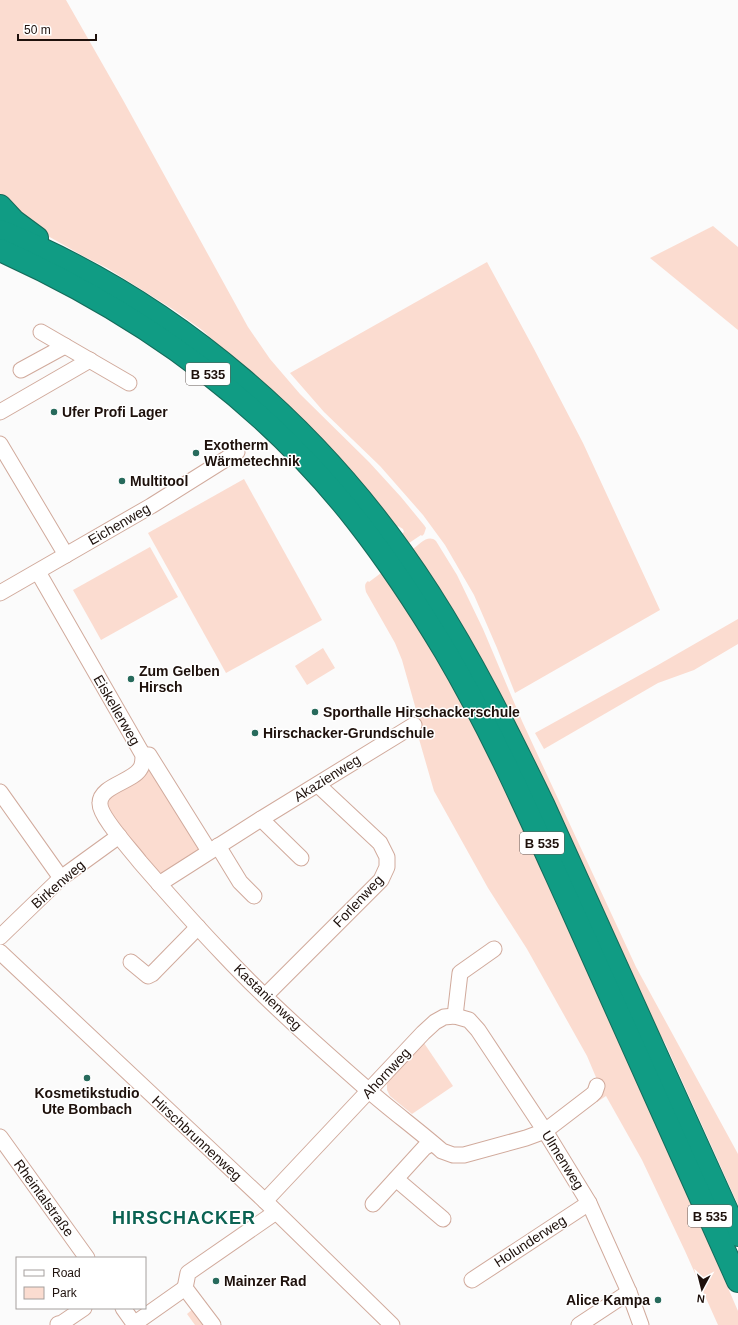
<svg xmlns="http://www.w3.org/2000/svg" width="738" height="1325" font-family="Arial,sans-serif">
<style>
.green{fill:#fbdcd0}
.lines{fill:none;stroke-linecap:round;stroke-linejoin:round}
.minor-casing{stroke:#d1aa9c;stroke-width:17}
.highway-casing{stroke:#156b5a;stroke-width:24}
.minor{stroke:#fff;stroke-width:15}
.highway{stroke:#109c84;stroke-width:22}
.poi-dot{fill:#276a5c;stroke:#fff;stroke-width:1.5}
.labels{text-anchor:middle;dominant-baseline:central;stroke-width:3;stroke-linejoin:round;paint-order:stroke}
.shield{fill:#fff;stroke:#625855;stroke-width:1}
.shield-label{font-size:13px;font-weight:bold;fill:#1e110c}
.poi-label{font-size:14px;font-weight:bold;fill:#1e110c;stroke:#fff;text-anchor:start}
.street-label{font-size:14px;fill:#1e110c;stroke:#fff}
.district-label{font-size:18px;font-weight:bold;letter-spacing:1px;fill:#0c6353;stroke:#fff}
</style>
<rect width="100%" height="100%" fill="#fbfbfb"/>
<g class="green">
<path d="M0 0H66L123 100 248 327 270 359 300 394 369 462 401 497 424 525 426 528 424 534 422 536 421 535 409 543 413 549C420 544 428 534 436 541L457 575 483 629 522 721 636 967 738 1154V1205L665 1043 655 1027 398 536 404 532 403 529 398 526 393 530 226 356 213 340 202 330 174 310 107 268 85 257 39 231 8 204 0 194Z"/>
<polygon points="713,226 738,247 738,330 650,258"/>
<polygon points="487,262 534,349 583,443 660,610 515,693 497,648 474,595 445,545 423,515 380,466 324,412 290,373"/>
<polygon points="244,479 322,620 226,673 148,533"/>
<polygon points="150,547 178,597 101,640 73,590"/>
<path d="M385 570 474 717 669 1152 738 1311V1325H718L685 1251 642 1160 606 1096 597 1102 594 1096 598 1082 587 1056 527 949 488 888 434 791 419 739 415 706 402 660 395 643 366 592C365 587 364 584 368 581L369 582Z"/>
<polygon points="738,619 738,644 694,670 658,683 544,749 535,733 658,665"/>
<polygon points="323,648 335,668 307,685 295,666"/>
<polygon points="150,760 204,848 163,873 157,872 109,811 108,803 111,796"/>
<polygon points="424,1043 453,1086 412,1114 390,1096 387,1090 387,1083"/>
<polygon points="194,1308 207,1325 195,1325 187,1314"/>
</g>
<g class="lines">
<defs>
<g id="minor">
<polyline points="41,332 129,383"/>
<polyline points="21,370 65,346"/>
<polyline points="0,412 90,360"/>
<polyline points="0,444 66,555"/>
<path d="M38 572 143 755C143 759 143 765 140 769 132 782 100 786 100 803 99 816 131 850 140 862 167 893 194 924 223 954 268 1002 318 1046 368 1090 392 1111 418 1130 442 1151L453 1155H464L526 1138 545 1131 592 1095 595 1092 597 1086"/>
<polyline points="0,593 151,506 237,452"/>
<polyline points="143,755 149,755 209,851"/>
<polyline points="0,792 61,878"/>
<polyline points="261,819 301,858"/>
<polyline points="218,846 240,882 254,896"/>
<polyline points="159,884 261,819 414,725"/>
<polyline points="0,937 61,878 119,836"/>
<polyline points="0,952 265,1201 392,1325"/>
<polyline points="131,962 148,976 152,974 198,927"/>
<polyline points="265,996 381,880 387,867 387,857 380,843 318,785"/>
<polyline points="455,1016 460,973 494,949"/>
<polyline points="0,1137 87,1258"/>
<polyline points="396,1179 443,1219"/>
<polyline points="265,1201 423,1033 435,1022 444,1017 455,1016 469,1020 478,1030 545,1131 589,1203 629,1292 641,1325"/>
<polyline points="373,1204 424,1148 432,1143"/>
<polyline points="472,1280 589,1203"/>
<polyline points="185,1288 188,1273 276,1212"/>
<polyline points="185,1288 213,1325"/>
<polyline points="123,1308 135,1325"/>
<polyline points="58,1324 62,1323 84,1308"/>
<polyline points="134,1324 185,1288"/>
<polyline points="579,1325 629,1292"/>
</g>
<g id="highway">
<polyline points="0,206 14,221 37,238"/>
<path d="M0 231C176 302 327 434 429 593 472 660 508 732 543 804L738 1235"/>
<path d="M0 250C138 312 263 401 357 521 389 562 418 606 445 651 494 734 532 822 572 910 628 1033 683 1157 738 1281"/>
</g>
</defs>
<use href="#minor" class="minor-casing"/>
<use href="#highway" class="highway-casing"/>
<use href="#minor" class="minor"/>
<use href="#highway" class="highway"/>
</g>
<g class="poi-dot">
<circle cx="54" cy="412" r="4"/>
<circle cx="196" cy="453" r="4"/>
<circle cx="122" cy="481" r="4"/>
<circle cx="131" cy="679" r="4"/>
<circle cx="315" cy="712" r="4"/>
<circle cx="255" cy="733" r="4"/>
<circle cx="87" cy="1078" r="4"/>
<circle cx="216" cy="1281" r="4"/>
<circle cx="658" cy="1300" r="4"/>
</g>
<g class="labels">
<g class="shield">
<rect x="186" y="363" width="44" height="22" rx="3"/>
<rect x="520" y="832" width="44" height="22" rx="3"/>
<rect x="688" y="1205" width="44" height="22" rx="3"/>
</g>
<g class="shield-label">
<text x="208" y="374">B 535</text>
<text x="542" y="843">B 535</text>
<text x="710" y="1216">B 535</text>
</g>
<g class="poi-label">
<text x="62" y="412">Ufer Profi Lager</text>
<text x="204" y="445">Exotherm<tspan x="204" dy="16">Wärmetechnik</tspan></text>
<text x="130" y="481">Multitool</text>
<text x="139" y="671">Zum Gelben<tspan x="139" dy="16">Hirsch</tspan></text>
<text x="323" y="712">Sporthalle Hirschackerschule</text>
<text x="263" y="733">Hirschacker-Grundschule</text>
<text x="87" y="1093" text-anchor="middle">Kosmetikstudio<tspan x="87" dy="16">Ute Bombach</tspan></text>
<text x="224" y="1281">Mainzer Rad</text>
<text x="650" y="1300" text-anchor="end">Alice Kampa</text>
</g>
<g class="street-label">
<text transform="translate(119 524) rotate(-30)">Eichenweg</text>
<text transform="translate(117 710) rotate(60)">Eiskellerweg</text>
<text transform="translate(327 778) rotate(-32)">Akazienweg</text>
<text transform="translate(58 884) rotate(-41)">Birkenweg</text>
<text transform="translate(358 901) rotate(-47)">Forlenweg</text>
<text transform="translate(268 997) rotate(44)">Kastanienweg</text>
<text transform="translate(386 1073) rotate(-47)">Ahornweg</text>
<text transform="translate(197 1138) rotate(43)">Hirschbrunnenweg</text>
<text transform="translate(563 1160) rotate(58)">Ulmenweg</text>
<text transform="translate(44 1198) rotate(54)">Rheintalstraße</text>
<text transform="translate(530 1241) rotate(-33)">Holunderweg</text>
</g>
<g class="district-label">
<text x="184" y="1218">HIRSCHACKER</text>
</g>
</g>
<rect x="16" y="1257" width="130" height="52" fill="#ffffff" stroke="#a5a09e"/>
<rect x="24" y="1270" width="20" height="6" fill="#ffffff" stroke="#a5a09e"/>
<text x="52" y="1277" font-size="12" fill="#1e110c">Road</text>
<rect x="24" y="1287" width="20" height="12" fill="#fbdcd0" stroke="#a5a09e"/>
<text x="52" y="1297" font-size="12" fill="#1e110c">Park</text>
<g transform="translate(702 1289) rotate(187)" stroke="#ffffff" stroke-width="3" paint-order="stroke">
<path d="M0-3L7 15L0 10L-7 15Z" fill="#1e110c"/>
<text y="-6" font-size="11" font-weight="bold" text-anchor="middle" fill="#1e110c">N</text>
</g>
<path d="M18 34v6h78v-6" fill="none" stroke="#1e110c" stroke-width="2"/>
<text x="24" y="34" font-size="12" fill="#1e110c" stroke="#ffffff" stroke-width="3" paint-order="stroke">50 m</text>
</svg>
